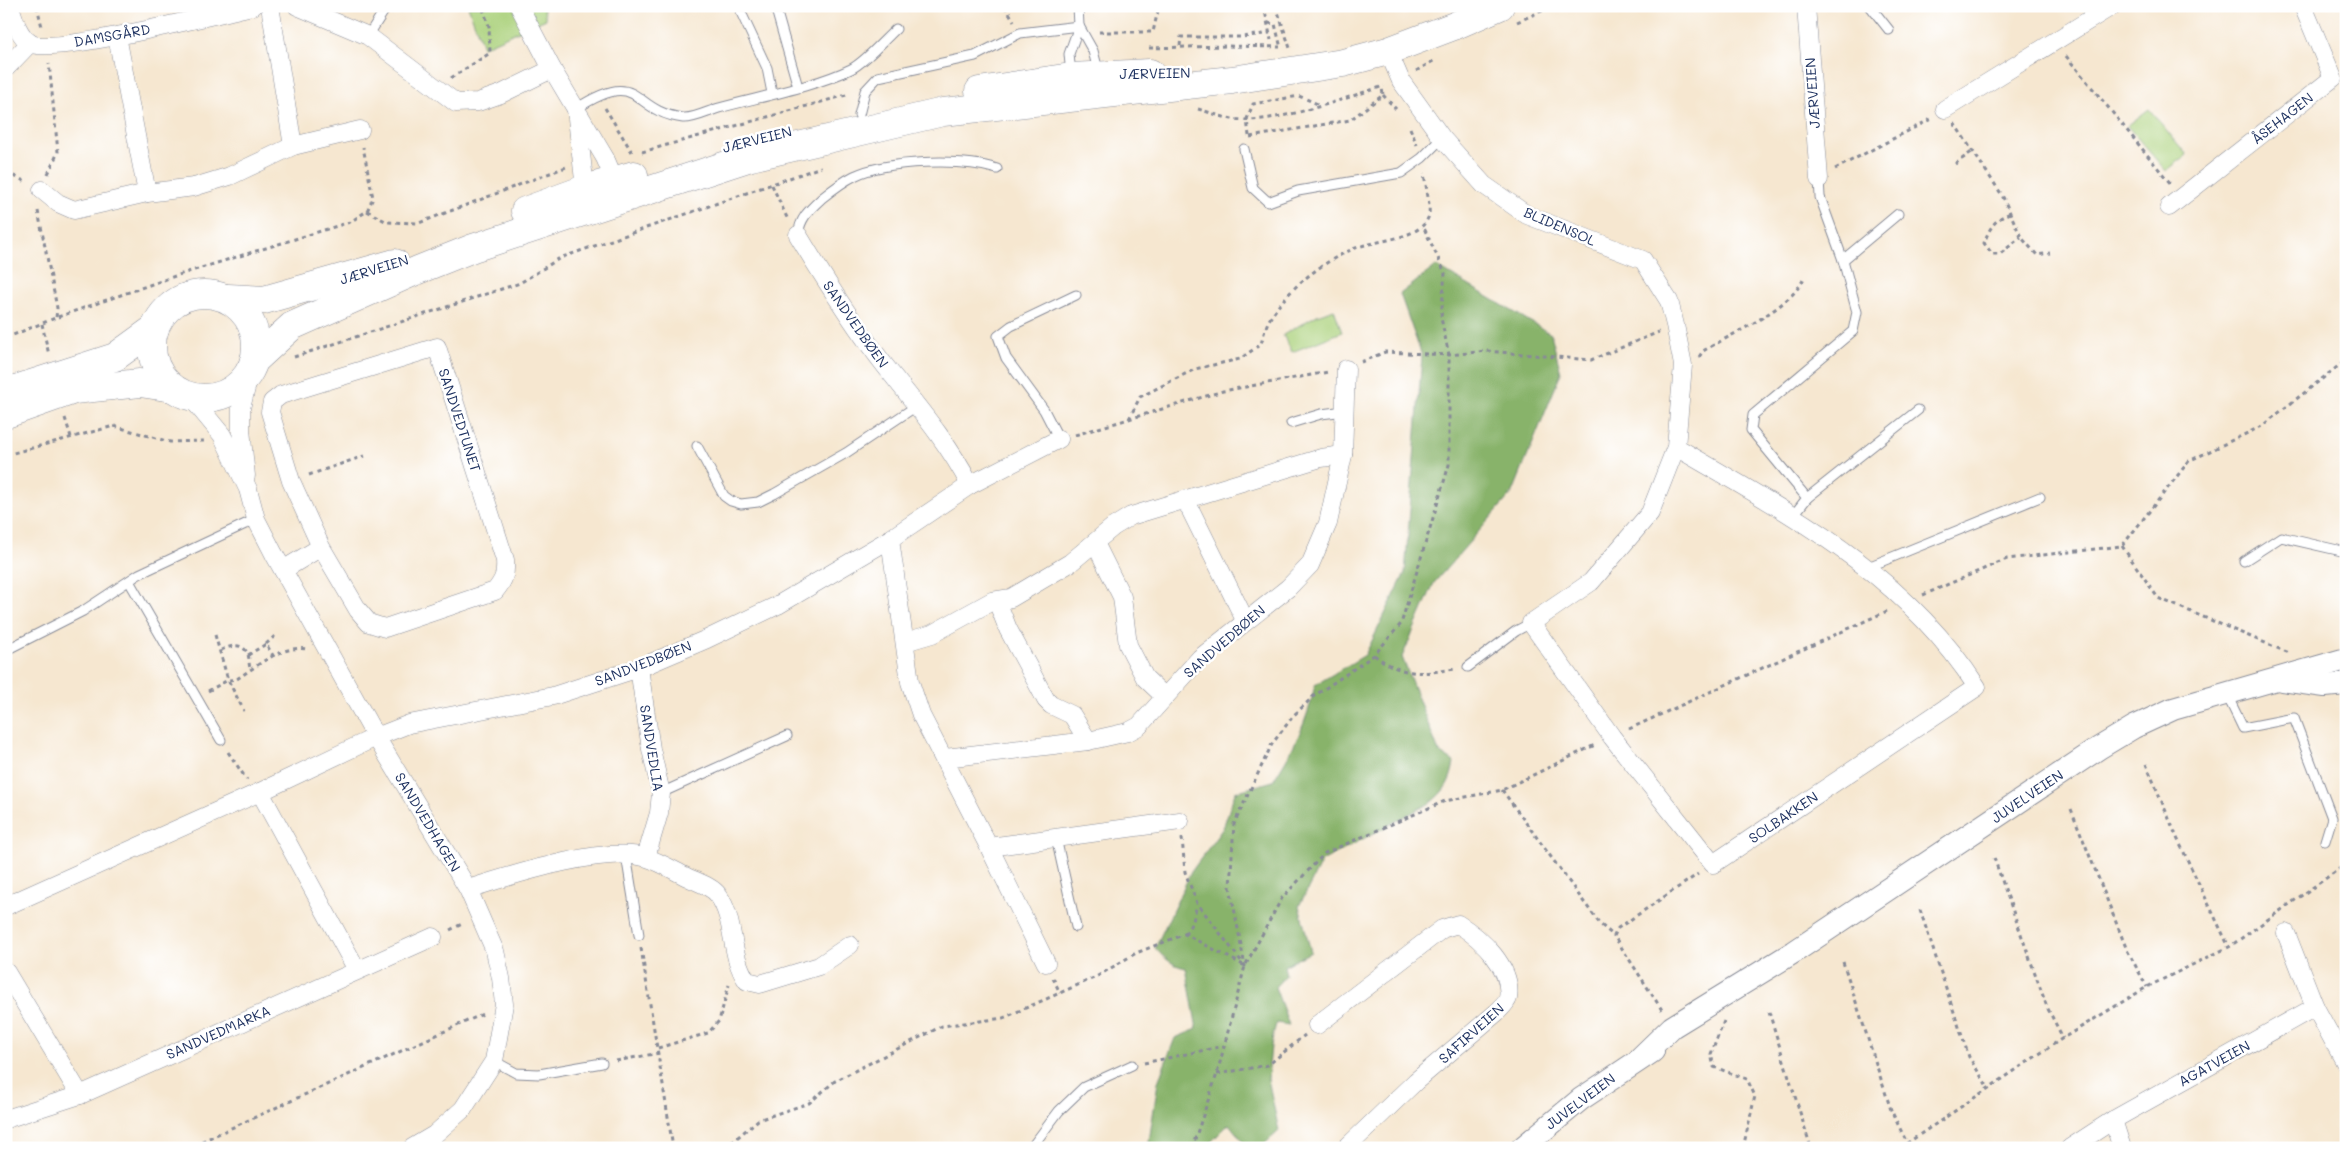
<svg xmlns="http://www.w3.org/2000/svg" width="2352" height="1154" font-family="Mali,sans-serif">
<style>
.green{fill:#abd17b;stroke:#63806c}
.forest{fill:#88b36b;stroke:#527164}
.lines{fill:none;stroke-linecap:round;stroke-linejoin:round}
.service-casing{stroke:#888b97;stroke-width:11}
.minor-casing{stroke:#888b97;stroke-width:19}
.tertiary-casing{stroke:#888b97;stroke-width:24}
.primary-casing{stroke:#888b97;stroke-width:29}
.path{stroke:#888b97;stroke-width:3;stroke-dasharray:4 4;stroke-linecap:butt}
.service{stroke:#fff;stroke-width:9}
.minor{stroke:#fff;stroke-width:18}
.tertiary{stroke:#fff;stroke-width:22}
.primary{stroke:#fff;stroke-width:28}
.labels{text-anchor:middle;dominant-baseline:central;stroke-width:5;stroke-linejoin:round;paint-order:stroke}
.street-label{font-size:14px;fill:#1b2f5e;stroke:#fff}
</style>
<rect width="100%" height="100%" fill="#fff"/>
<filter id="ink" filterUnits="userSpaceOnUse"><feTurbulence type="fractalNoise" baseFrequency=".02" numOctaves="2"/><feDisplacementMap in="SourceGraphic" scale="10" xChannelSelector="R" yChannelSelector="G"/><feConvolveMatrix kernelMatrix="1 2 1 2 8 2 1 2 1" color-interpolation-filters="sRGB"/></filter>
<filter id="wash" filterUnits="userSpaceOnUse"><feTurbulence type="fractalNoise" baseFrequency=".0096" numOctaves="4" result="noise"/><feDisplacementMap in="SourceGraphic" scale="20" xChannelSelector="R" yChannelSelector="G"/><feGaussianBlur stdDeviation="1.12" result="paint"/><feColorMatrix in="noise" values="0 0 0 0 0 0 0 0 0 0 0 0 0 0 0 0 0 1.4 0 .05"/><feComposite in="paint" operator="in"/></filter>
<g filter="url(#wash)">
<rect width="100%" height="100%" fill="#f6e7d0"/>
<g class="green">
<polygon points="468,6 543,6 546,19 483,47"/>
<polygon points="2149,109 2187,155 2166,171 2127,126"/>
<polygon points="1334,309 1342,332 1292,352 1283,335 1317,315"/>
</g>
<path class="forest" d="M1436 266 1551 334 1561 373 1513 492 1434 583 1402 657 1439 752 1454 762C1451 782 1445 791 1430 803L1322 861 1299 906 1311 952 1284 966 1286 975 1275 987 1289 1025 1276 1023 1271 1046 1268 1079 1279 1131 1260 1148H1248L1229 1124 1205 1148H1148L1158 1082 1175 1038 1197 1029 1186 968C1173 966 1164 958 1155 948L1191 872 1223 828 1235 792 1273 781C1294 748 1307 723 1315 685L1365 655 1405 573 1422 356 1400 294Z"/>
</g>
<g filter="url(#ink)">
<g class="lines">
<defs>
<g id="service">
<polyline points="738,6 767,68 772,93"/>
<polyline points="775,6 798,87"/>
<polyline points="1870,6 1889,30"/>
<polyline points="1079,26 1093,51 1099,74"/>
<polyline points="368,36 387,6"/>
<polyline points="1071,75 1069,54 1079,26 1078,6"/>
<path d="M576 109C643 66 629 111 683 118 693 119 709 111 719 108 759 97 814 87 851 69 865 62 884 40 896 29"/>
<polyline points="859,115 865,91 878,77 975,56 1020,33 1079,26"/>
<polyline points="1244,149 1253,188 1268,202 1298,191 1401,173 1422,158 1442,138"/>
<path d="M798 235C800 218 809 210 822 198 832 190 842 182 854 176 887 160 962 158 997 169"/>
<polyline points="1843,260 1898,214"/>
<polyline points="1291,423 1321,414 1345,411"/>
<polyline points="1059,439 1044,410 1006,358 998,336 1011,326 1076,295"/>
<polyline points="697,446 724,496 731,501 741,504 758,502 774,494 846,453 918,405"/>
<polyline points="1807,498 1918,410"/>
<polyline points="1793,516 1807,498 1751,430 1753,415 1853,331 1857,312 1843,260 1820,197 1819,179"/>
<polyline points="2244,561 2281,537 2346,552"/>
<polyline points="1868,567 2040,497"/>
<polyline points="129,581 221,740"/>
<polyline points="6,650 83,611 139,574 256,519"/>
<polyline points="1468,667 1516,631 1531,623"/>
<polyline points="2226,693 2243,728 2294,718 2332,818 2325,841"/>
<polyline points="661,793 787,736"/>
<polyline points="1056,838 1076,927"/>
<polyline points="626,855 639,935"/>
<polyline points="494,1061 516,1073 539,1074 602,1063"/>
<polyline points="1031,1148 1059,1111 1084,1087 1132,1065"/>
</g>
<g id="minor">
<path d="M10 6C14 19 18 35 30 43 50 56 220 13 253 6"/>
<polyline points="270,6 293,146"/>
<polyline points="297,6 368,36 456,103 478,102 501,94 552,69"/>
<polyline points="519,6 552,69 605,158 615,181 611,188"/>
<polyline points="1806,6 1819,179"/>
<polyline points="117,36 147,193"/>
<path d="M1388 51 1401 81 1442 138 1484 185 1527 215 1643 260 1669 301 1675 325 1683 365 1676 447 1650 513 1591 582 1531 623 1612 737 1713 864 1977 687C1903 572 1790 514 1676 447"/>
<polyline points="6,68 30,43"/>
<polyline points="576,109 585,189 592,196"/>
<polyline points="1945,109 2112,6"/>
<polyline points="42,190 58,203 74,210 147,193 194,187 230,176 293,146 360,130"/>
<polyline points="2169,207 2333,78 2303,6"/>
<path d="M798 235C825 280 854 326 886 367 916 405 948 442 970 485"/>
<polyline points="189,395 222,435 248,489 256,519 274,554 376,737 468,889 495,951 501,978 504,1004 494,1061 463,1109 434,1135 412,1148"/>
<polyline points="246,476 241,430 241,408 249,376"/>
<polyline points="1186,501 1245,620"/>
<polyline points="890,539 910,682 921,715 989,847 1180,821"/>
<polyline points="1095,543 1122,597 1128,645 1145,678 1164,696"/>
<path d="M283 570 321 547 291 481 270 412 272 402 281 395 437 347 505 560C506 574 504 580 495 591L385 628 369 623 358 610 321 547"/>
<polyline points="997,601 1008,629 1046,700 1051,705 1072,715 1088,741"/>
<polyline points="905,642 932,634 992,601 1011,598 1070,563 1113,527 1131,516 1321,458 1343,455"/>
<polyline points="639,668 651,749 661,793 659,813 646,857"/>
<polyline points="945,758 1088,741 1128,732 1139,726 1200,658 1288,588 1310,565 1328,523 1343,455 1346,369"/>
<polyline points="260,792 357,970"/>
<polyline points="989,847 1046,963"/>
<path d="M468 889C510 876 606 844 647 858 660 862 673 870 685 876 694 881 712 886 718 895 736 920 729 955 747 981L760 984 819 966 850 945"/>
<polyline points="6,906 260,792 376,737 409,724 553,696 639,668 707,639 778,605 890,539 970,485 1059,439"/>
<polyline points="2286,933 2315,1007"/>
<polyline points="6,972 80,1095"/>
<path d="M1317 1025 1442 929 1458 924C1481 938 1513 968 1508 998 1507 1003 1500 1009 1496 1013L1416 1081 1346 1148"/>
<polyline points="6,1119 80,1095 433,937"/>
<polyline points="2070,1148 2113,1120"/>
<polyline points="2122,1148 2113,1120 2315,1007 2346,1064"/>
</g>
<g id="tertiary">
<polyline points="2282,680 2325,686 2346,684"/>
<polyline points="1641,1057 1672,1027 1794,952 2099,748 2134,727 2173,709 2346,659"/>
<polyline points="1522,1148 1581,1099 1653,1051"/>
</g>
<g id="primary">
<polyline points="979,91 1071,77 1150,73"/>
<polyline points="525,211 585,189 634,175"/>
<circle cx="204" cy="346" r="52"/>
<polyline points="228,298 264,300 395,263"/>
<polyline points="255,360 292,326 418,270 473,248 751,157 943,112 1232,80 1343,63 1388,51 1454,26 1500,6"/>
<polyline points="6,392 115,357 155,328"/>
<polyline points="6,414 74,390 140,383 173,388"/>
</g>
</defs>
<use href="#service" class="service-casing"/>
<use href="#minor" class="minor-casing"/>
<use href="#tertiary" class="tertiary-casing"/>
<use href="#primary" class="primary-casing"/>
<g class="path">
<polyline points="37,6 42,27"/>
<polyline points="1005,6 1014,21"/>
<polyline points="1264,6 1271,40"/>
<polyline points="1276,6 1290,48"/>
<polyline points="1517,22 1553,6"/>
<polyline points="1268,23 1275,24 1281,48"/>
<polyline points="1099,32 1153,32 1159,6"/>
<polyline points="1180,46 1181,37 1242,37 1270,33"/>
<polyline points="1149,48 1226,46 1280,47"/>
<polyline points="2066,56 2171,184"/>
<polyline points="1416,71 1435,60"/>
<polyline points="451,78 490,53 489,26 482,6"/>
<polyline points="1383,95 1396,109"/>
<polyline points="605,108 632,152"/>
<path d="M1198 109C1209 112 1221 117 1232 119 1276 125 1341 99 1384 86"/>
<polyline points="1954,123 2002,195 2021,237 2037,255 2050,253"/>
<polyline points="1410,128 1417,145"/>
<polyline points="1249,136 1247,119 1253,104 1299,96 1320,105"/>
<polyline points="1250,137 1350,120 1383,95 1382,87"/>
<polyline points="642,152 850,94"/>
<polyline points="1955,164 1973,151"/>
<polyline points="1835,169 1931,119"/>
<polyline points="48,174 58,152 49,63"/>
<polyline points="6,176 12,175 26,182"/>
<polyline points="772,185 788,220"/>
<polyline points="38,211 57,308 56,318"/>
<polyline points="367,211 387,222 419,223 566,167"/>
<path d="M2010 213C1994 220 1990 227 1984 243L1992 254H2000L2021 237"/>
<polyline points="42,324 49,355"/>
<polyline points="6,338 55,318 175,276 350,222 367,211 373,198 363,147"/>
<polyline points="294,357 520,283 560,258 821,167"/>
<path d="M1699 357 1703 351C1732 334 1791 308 1804 278"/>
<polyline points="1361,362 1385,352 1449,355 1487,351 1591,360 1659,332"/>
<polyline points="65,418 71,437"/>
<path d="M1129 419 1140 397 1195 369 1240 359 1261 344C1263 337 1265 329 1268 322 1285 291 1320 263 1353 249 1373 240 1419 240 1428 218 1432 210 1425 183 1424 173"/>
<polyline points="1075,435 1223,391 1328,372"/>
<polyline points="6,455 114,426 170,442 204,441"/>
<polyline points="309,475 364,456"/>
<polyline points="2122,546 2158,598 2289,653"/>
<polyline points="1923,595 2007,559 2122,546 2189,461 2262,426 2346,360"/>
<polyline points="215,635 228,680 244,711"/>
<polyline points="266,644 276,635"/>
<path d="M221 650C231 646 243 641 248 655 250 660 248 665 251 670"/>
<polyline points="248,655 266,644 274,657"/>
<path d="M1374 655C1404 677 1420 674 1455 669"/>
<path d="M208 691 228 680 237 679C257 666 281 645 306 649"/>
<polyline points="1629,729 1887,611"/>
<polyline points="228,752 247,780"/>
<polyline points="2146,764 2178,840 2229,947"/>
<polyline points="1502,790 1600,924 1614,936"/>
<polyline points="2071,809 2127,950 2147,987"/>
<polyline points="1182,838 1185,872 1197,903 1245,966 1230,887 1234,824 1272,744 1294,715 1314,696 1374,655 1401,624 1449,465 1449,355 1441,318 1445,273 1423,226"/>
<polyline points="1994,858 2047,1007 2063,1038"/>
<polyline points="1920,910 1969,1057 1989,1089"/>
<polyline points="450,930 464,923"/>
<polyline points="1185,934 1193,921 1197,904"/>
<polyline points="641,948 673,1148"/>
<polyline points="1843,962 1891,1110 1907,1143"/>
<polyline points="1053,978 1060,993"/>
<polyline points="1662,1010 1614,936 1618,928 1698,874"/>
<polyline points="1769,1012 1811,1148"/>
<polyline points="1724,1021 1711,1054 1714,1067 1747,1079 1755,1096 1743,1148"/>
<polyline points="658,1048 708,1033 719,1021 729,985"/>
<polyline points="616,1061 659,1053"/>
<polyline points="1144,1063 1224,1046"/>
<polyline points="1217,1074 1268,1065 1305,1035"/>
<polyline points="187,1148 485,1013"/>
<polyline points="725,1148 758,1120 809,1103 835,1081 942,1026 1003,1018 1096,977 1136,953 1185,934 1245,966 1282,898 1325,853 1445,801 1502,790 1597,744"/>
<polyline points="1192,1148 1217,1074 1245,966"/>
<polyline points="1900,1148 2063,1038 2147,987 2229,947 2346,864"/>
</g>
<use href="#service" class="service"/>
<use href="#minor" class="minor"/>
<use href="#tertiary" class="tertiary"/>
<use href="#primary" class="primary"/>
</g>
</g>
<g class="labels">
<g class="street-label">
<text transform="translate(112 35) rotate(-10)">DAMSGÅRD</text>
<text transform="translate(1155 73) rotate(-1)">JÆRVEIEN</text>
<text transform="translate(1812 93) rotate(-94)">JÆRVEIEN</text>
<text transform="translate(2282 118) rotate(-38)">ÅSEHAGEN</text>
<text transform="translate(757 139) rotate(-14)">JÆRVEIEN</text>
<text transform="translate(1560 226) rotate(23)">BLIDENSOL</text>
<text transform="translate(374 269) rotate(-17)">JÆRVEIEN</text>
<text transform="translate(856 324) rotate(55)">SANDVEDBØEN</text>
<text transform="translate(460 420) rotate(72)">SANDVEDTUNET</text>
<text transform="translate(1224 641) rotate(-41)">SANDVEDBØEN</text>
<text transform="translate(643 663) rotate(-21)">SANDVEDBØEN</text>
<text transform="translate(652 748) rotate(81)">SANDVEDLIA</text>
<text transform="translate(2027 796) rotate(-34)">JUVELVEIEN</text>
<text transform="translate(1783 817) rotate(-34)">SOLBAKKEN</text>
<text transform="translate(428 822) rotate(59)">SANDVEDHAGEN</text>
<text transform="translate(218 1032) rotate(-24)">SANDVEDMARKA</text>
<text transform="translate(1471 1033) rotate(-42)">SAFIRVEIEN</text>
<text transform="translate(2214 1063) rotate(-29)">AGATVEIEN</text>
<text transform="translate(1580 1101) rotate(-37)">JUVELVEIEN</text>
</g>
</g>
<rect width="2352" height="1154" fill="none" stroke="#fff" stroke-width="25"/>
</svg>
